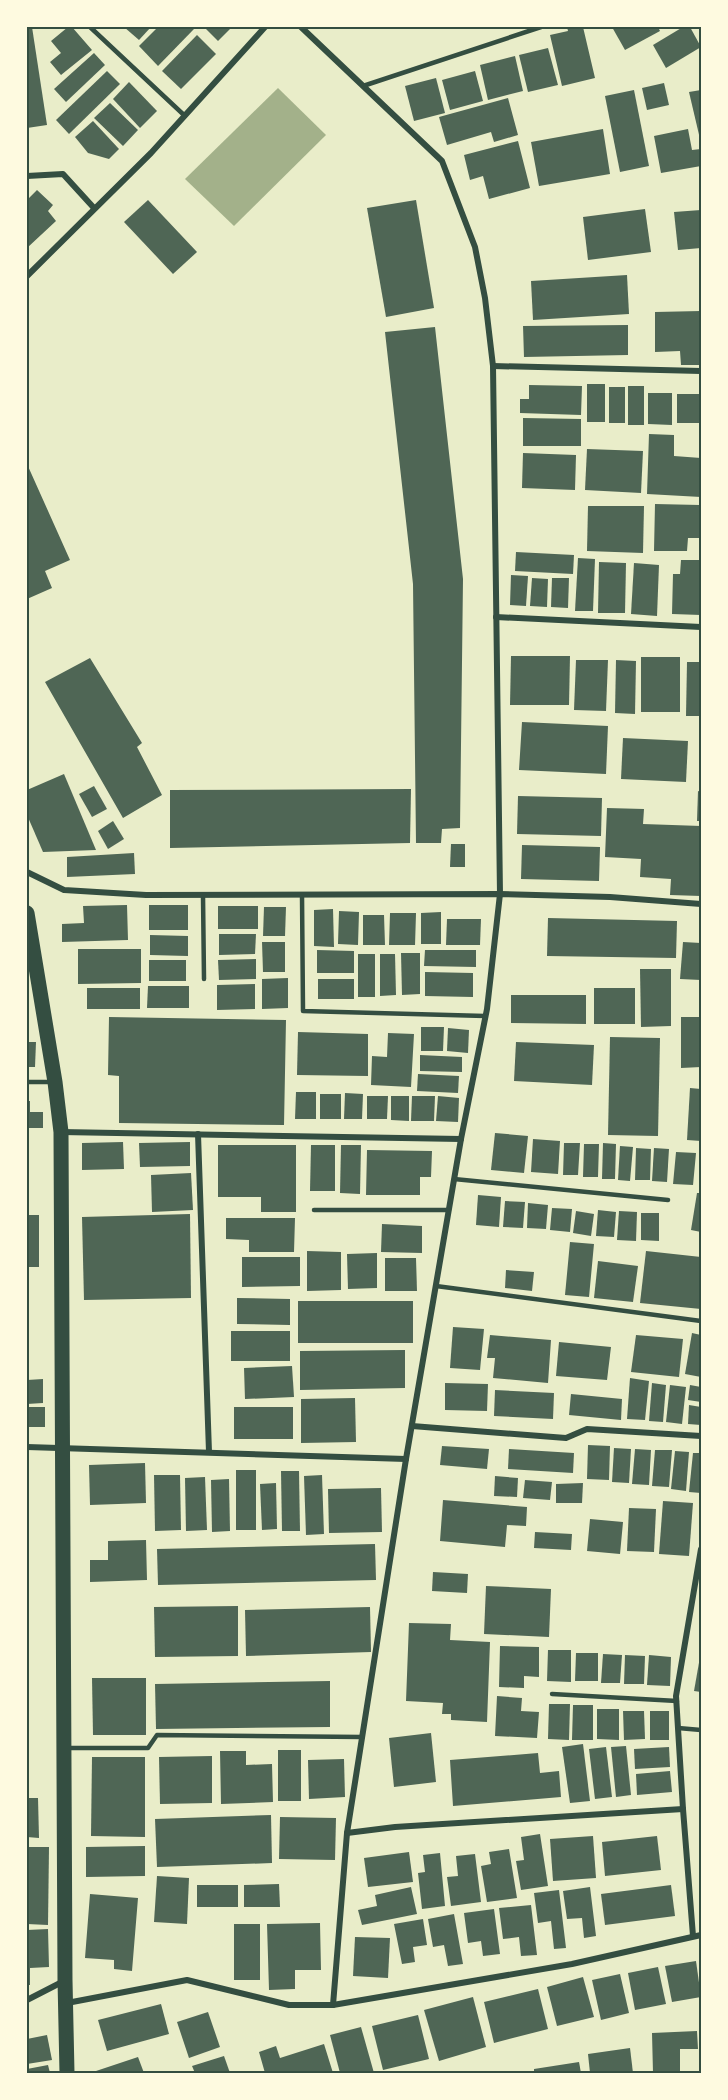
<svg xmlns="http://www.w3.org/2000/svg" width="728" height="2100" font-family="'Zilla Slab',serif">
<style>
.water{fill:#a3b18a}
.building{fill:#4f6655}
.lines{fill:none;stroke-linecap:round;stroke-linejoin:round}
.service{stroke:#344e41;stroke-width:4.5}
.minor{stroke:#344e41;stroke-width:6}
.primary{stroke:#344e41;stroke-width:15}
.neatline{fill:none;stroke:#344e41;stroke-width:2}
</style>
<rect width="100%" height="100%" fill="#e9edc9"/>
<polygon class="water" points="278,88 326,135 234,226 185,179"/>
<g class="building">
<polygon points="27,27 32,27 47,125 27,128"/>
<polygon points="68,27 72,27 92,50 61,75 50,62 61,53 51,41"/>
<polygon points="124,27 151,27 139,40"/>
<polygon points="158,27 192,27 194,29 158,66 139,46"/>
<polygon points="204,27 232,27 218,41"/>
<polygon points="567,27 583,27 595,78 562,86 550,35 568,31"/>
<polygon points="612,27 658,27 660,31 625,50"/>
<polygon points="683,27 690,27 701,47 666,68 653,45"/>
<polygon points="197,35 216,54 181,89 162,71"/>
<polygon points="548,48 558,85 528,92 519,55"/>
<polygon points="94,53 105,65 66,102 54,89"/>
<polygon points="515,56 523,91 488,100 480,65"/>
<polygon points="107,71 120,84 69,134 56,120"/>
<polygon points="475,71 483,101 450,110 442,80"/>
<polygon points="436,78 445,113 414,121 405,86"/>
<polygon points="129,82 157,111 140,128 113,99"/>
<polygon points="664,83 669,105 647,110 642,88"/>
<polygon points="634,90 649,166 620,172 605,96"/>
<polygon points="701,90 701,139 700,139 689,92"/>
<polygon points="508,98 518,135 494,142 491,132 447,145 439,117"/>
<polygon points="110,103 138,130 123,146 94,118"/>
<polygon points="93,121 119,149 109,159 88,153 75,137"/>
<polygon points="603,129 610,174 539,186 531,142"/>
<polygon points="688,129 692,150 701,149 701,166 661,173 654,136"/>
<polygon points="518,141 530,188 489,199 483,176 470,180 464,155"/>
<polygon points="37,190 53,205 48,211 56,221 27,248 27,200"/>
<polygon points="148,200 197,252 173,274 124,222"/>
<polygon points="416,200 434,308 386,317 367,208"/>
<polygon points="645,209 651,252 588,260 583,217"/>
<polygon points="701,210 701,248 678,250 674,212"/>
<polygon points="627,275 629,314 533,320 531,281"/>
<polygon points="701,311 701,365 681,365 680,351 655,352 655,312"/>
<polygon points="628,325 628,355 524,357 523,326"/>
<polygon points="435,327 463,579 460,828 442,829 441,843 416,843 413,584 385,332"/>
<rect x="587" y="384" width="18" height="38"/>
<polygon points="529,385 582,386 581,415 520,413 520,399 529,399"/>
<rect x="628" y="386" width="16" height="39"/>
<rect x="609" y="387" width="16" height="36"/>
<polygon points="648,393 672,393 672,425 648,424"/>
<rect x="677" y="394" width="24" height="29"/>
<polygon points="523,418 581,419 581,446 523,446"/>
<polygon points="649,434 674,435 674,456 701,458 701,497 647,494"/>
<polygon points="587,449 643,451 641,493 585,490"/>
<polygon points="523,453 576,455 575,490 522,488"/>
<polygon points="27,464 70,560 45,571 52,588 27,599"/>
<polygon points="655,504 700,505 699,538 688,538 687,551 654,551"/>
<polygon points="588,506 644,506 643,553 587,551"/>
<polygon points="516,552 574,555 573,574 515,571"/>
<polygon points="578,558 595,559 593,611 575,611"/>
<polygon points="681,560 701,560 701,615 672,614 673,574 680,574"/>
<polygon points="599,562 626,563 625,613 598,613"/>
<polygon points="634,563 659,565 657,616 631,614"/>
<polygon points="511,575 528,576 526,606 510,605"/>
<polygon points="532,578 548,579 547,607 530,606"/>
<polygon points="552,578 569,578 568,608 551,607"/>
<polygon points="511,656 570,656 569,705 510,705"/>
<rect x="641" y="657" width="39" height="55"/>
<polygon points="90,658 142,743 137,747 162,795 123,818 45,682"/>
<polygon points="576,660 608,660 606,711 574,710"/>
<polygon points="616,660 636,661 635,714 615,713"/>
<polygon points="687,662 701,662 701,716 686,716"/>
<polygon points="522,722 608,726 606,774 519,770"/>
<polygon points="623,738 688,741 686,782 621,779"/>
<polygon points="64,774 96,850 43,852 27,815 27,790"/>
<polygon points="94,786 107,809 92,817 79,794"/>
<polygon points="411,789 410,843 170,848 170,790"/>
<polygon points="698,791 701,792 701,821 697,821"/>
<polygon points="518,796 602,798 601,836 517,834"/>
<polygon points="607,808 644,809 643,824 701,826 701,896 670,895 671,879 640,877 641,859 605,857"/>
<polygon points="113,821 124,839 108,849 98,831"/>
<polygon points="451,844 465,844 465,867 450,867"/>
<polygon points="522,845 600,847 599,881 521,879"/>
<polygon points="134,853 135,874 67,877 67,857"/>
<polygon points="127,905 128,940 62,942 62,924 84,923 83,906"/>
<rect x="149" y="905" width="39" height="25"/>
<rect x="218" y="906" width="40" height="23"/>
<polygon points="264,907 286,907 285,936 263,936"/>
<polygon points="333,909 334,947 314,946 314,910"/>
<polygon points="339,911 359,912 358,945 338,944"/>
<polygon points="441,912 441,944 421,944 421,913"/>
<polygon points="390,913 416,913 415,945 389,945"/>
<polygon points="363,915 384,915 385,945 363,945"/>
<polygon points="548,918 677,921 676,958 547,956"/>
<polygon points="447,919 481,919 480,945 446,945"/>
<polygon points="219,934 256,934 255,954 219,955"/>
<polygon points="150,935 188,936 188,956 150,955"/>
<polygon points="262,942 285,942 285,972 263,972"/>
<polygon points="683,942 701,943 701,980 680,979"/>
<polygon points="78,949 141,949 141,983 78,984"/>
<polygon points="317,950 354,951 354,973 317,973"/>
<polygon points="425,950 476,950 476,967 424,966"/>
<polygon points="401,953 420,953 420,994 402,995"/>
<rect x="358" y="954" width="17" height="43"/>
<polygon points="380,954 395,954 396,995 380,996"/>
<polygon points="256,959 256,979 219,980 218,960"/>
<rect x="149" y="960" width="37" height="21"/>
<polygon points="640,969 671,969 671,1026 641,1027"/>
<polygon points="425,972 473,973 473,997 425,996"/>
<polygon points="288,978 288,1008 262,1009 262,979"/>
<rect x="318" y="979" width="36" height="20"/>
<polygon points="255,984 255,1009 217,1010 217,985"/>
<polygon points="148,986 189,986 189,1008 147,1008"/>
<rect x="87" y="988" width="53" height="21"/>
<rect x="594" y="988" width="41" height="36"/>
<polygon points="511,995 586,995 586,1024 511,1023"/>
<polygon points="109,1017 286,1020 284,1125 119,1123 119,1076 108,1075"/>
<polygon points="681,1017 701,1017 701,1067 681,1068"/>
<polygon points="421,1027 444,1027 443,1051 421,1051"/>
<polygon points="448,1028 469,1030 468,1053 447,1051"/>
<polygon points="298,1032 368,1034 368,1076 297,1075"/>
<polygon points="388,1033 414,1034 411,1087 371,1085 372,1056 387,1057"/>
<polygon points="610,1037 660,1038 658,1136 608,1135"/>
<polygon points="27,1042 36,1042 35,1067 27,1067"/>
<polygon points="516,1042 594,1045 592,1085 514,1081"/>
<polygon points="420,1055 462,1057 462,1072 420,1071"/>
<polygon points="418,1074 459,1076 458,1093 417,1091"/>
<polygon points="690,1088 701,1089 701,1141 687,1140"/>
<polygon points="296,1092 316,1092 316,1119 295,1119"/>
<polygon points="345,1093 363,1094 362,1119 344,1119"/>
<rect x="320" y="1094" width="21" height="25"/>
<polygon points="367,1096 388,1096 387,1119 367,1119"/>
<polygon points="391,1096 409,1096 409,1121 391,1120"/>
<polygon points="412,1096 435,1096 434,1121 411,1121"/>
<polygon points="438,1096 459,1098 458,1122 436,1121"/>
<polygon points="27,1101 30,1101 30,1112 43,1112 43,1128 27,1128"/>
<polygon points="495,1133 528,1136 524,1173 491,1170"/>
<polygon points="533,1139 560,1141 558,1174 531,1172"/>
<polygon points="123,1142 124,1169 82,1170 82,1143"/>
<polygon points="190,1142 190,1166 140,1167 139,1143"/>
<polygon points="564,1143 580,1143 578,1175 563,1175"/>
<polygon points="603,1143 616,1144 615,1179 602,1179"/>
<polygon points="584,1144 599,1144 598,1177 583,1177"/>
<polygon points="218,1145 296,1145 296,1212 261,1212 261,1197 218,1197"/>
<polygon points="311,1145 335,1145 335,1191 310,1191"/>
<polygon points="341,1145 361,1145 360,1194 340,1193"/>
<polygon points="620,1146 633,1147 630,1181 618,1180"/>
<polygon points="636,1148 651,1149 650,1180 635,1180"/>
<polygon points="654,1148 669,1149 667,1182 652,1181"/>
<polygon points="367,1150 432,1151 431,1177 420,1177 420,1195 366,1195"/>
<polygon points="676,1152 696,1153 693,1185 673,1184"/>
<polygon points="191,1173 193,1210 152,1212 151,1175"/>
<polygon points="697,1193 701,1193 701,1232 691,1230"/>
<polygon points="478,1195 501,1197 499,1227 476,1225"/>
<polygon points="505,1201 525,1202 523,1228 503,1227"/>
<polygon points="528,1203 548,1205 546,1229 527,1228"/>
<polygon points="552,1208 572,1209 570,1232 550,1230"/>
<polygon points="598,1210 616,1212 614,1237 596,1236"/>
<polygon points="576,1211 594,1214 591,1236 573,1233"/>
<polygon points="619,1211 637,1212 636,1241 617,1240"/>
<polygon points="641,1213 659,1213 659,1241 641,1240"/>
<polygon points="190,1214 191,1298 84,1300 82,1217"/>
<rect x="27" y="1215" width="12" height="52"/>
<polygon points="226,1218 295,1218 294,1252 249,1252 249,1240 226,1239"/>
<polygon points="382,1224 422,1226 422,1253 381,1252"/>
<polygon points="570,1242 594,1244 589,1297 565,1295"/>
<polygon points="307,1251 341,1252 341,1290 307,1291"/>
<polygon points="646,1251 701,1257 701,1309 640,1303"/>
<polygon points="377,1253 377,1288 348,1289 347,1254"/>
<polygon points="242,1257 300,1257 300,1286 242,1287"/>
<polygon points="385,1258 416,1258 417,1291 385,1291"/>
<polygon points="598,1261 638,1266 633,1302 594,1298"/>
<polygon points="506,1270 534,1272 532,1291 505,1288"/>
<polygon points="237,1298 290,1299 290,1325 237,1324"/>
<rect x="298" y="1301" width="115" height="42"/>
<polygon points="453,1327 484,1329 480,1370 450,1368"/>
<rect x="231" y="1331" width="59" height="30"/>
<polygon points="692,1333 701,1335 701,1377 685,1374"/>
<polygon points="490,1335 551,1340 548,1383 493,1378 495,1358 487,1358"/>
<polygon points="636,1335 683,1339 679,1377 631,1372"/>
<polygon points="559,1342 611,1347 607,1380 556,1376"/>
<polygon points="405,1350 405,1388 300,1390 300,1351"/>
<polygon points="292,1366 294,1397 245,1399 244,1368"/>
<polygon points="630,1378 649,1381 645,1420 627,1419"/>
<polygon points="43,1379 43,1403 27,1404 27,1380"/>
<polygon points="445,1383 488,1384 487,1411 445,1410"/>
<polygon points="652,1383 666,1385 663,1422 649,1421"/>
<polygon points="670,1385 686,1387 682,1424 666,1422"/>
<polygon points="690,1385 701,1387 701,1402 688,1400"/>
<polygon points="495,1390 554,1393 553,1419 494,1416"/>
<polygon points="571,1394 622,1399 621,1420 569,1415"/>
<polygon points="355,1398 356,1442 301,1443 301,1399"/>
<polygon points="689,1405 701,1407 701,1425 688,1424"/>
<rect x="27" y="1407" width="18" height="20"/>
<rect x="234" y="1407" width="59" height="32"/>
<polygon points="588,1445 610,1446 609,1480 587,1479"/>
<polygon points="442,1446 489,1449 487,1469 440,1465"/>
<polygon points="614,1448 631,1449 629,1483 612,1482"/>
<polygon points="509,1449 574,1453 573,1473 508,1469"/>
<polygon points="635,1449 651,1450 649,1485 632,1484"/>
<polygon points="655,1450 672,1450 669,1487 652,1486"/>
<polygon points="675,1451 689,1452 686,1491 671,1489"/>
<polygon points="693,1453 701,1453 701,1493 689,1492"/>
<polygon points="145,1463 146,1503 90,1505 89,1465"/>
<rect x="236" y="1470" width="20" height="60"/>
<polygon points="281,1471 299,1471 300,1531 282,1531"/>
<polygon points="154,1475 180,1475 181,1530 155,1531"/>
<polygon points="322,1475 324,1534 306,1535 304,1476"/>
<polygon points="495,1476 518,1478 517,1497 494,1496"/>
<polygon points="205,1477 207,1530 186,1531 185,1478"/>
<polygon points="229,1479 230,1531 212,1532 211,1480"/>
<polygon points="525,1480 552,1482 550,1500 523,1498"/>
<polygon points="276,1483 277,1529 262,1530 260,1484"/>
<polygon points="583,1483 582,1503 556,1503 556,1484"/>
<polygon points="381,1488 382,1532 329,1533 328,1489"/>
<polygon points="443,1500 527,1507 526,1526 507,1525 505,1547 440,1541"/>
<polygon points="663,1501 693,1503 689,1556 659,1554"/>
<polygon points="629,1508 656,1509 654,1552 627,1551"/>
<polygon points="590,1519 623,1522 620,1554 587,1551"/>
<polygon points="535,1532 572,1534 571,1550 534,1548"/>
<polygon points="146,1540 147,1580 90,1582 90,1560 108,1560 108,1541"/>
<polygon points="375,1544 376,1580 158,1585 157,1549"/>
<polygon points="433,1572 468,1574 467,1593 432,1591"/>
<polygon points="486,1586 551,1589 549,1637 484,1634"/>
<polygon points="238,1606 238,1656 155,1657 154,1607"/>
<polygon points="370,1607 371,1652 246,1656 245,1610"/>
<polygon points="409,1623 451,1624 450,1640 490,1642 487,1722 451,1720 451,1714 442,1714 443,1703 406,1701"/>
<polygon points="500,1646 539,1647 539,1677 524,1676 524,1688 499,1687"/>
<polygon points="548,1650 571,1650 571,1682 547,1681"/>
<polygon points="576,1653 598,1653 598,1681 575,1681"/>
<polygon points="603,1654 622,1655 620,1683 601,1683"/>
<polygon points="625,1655 645,1656 644,1684 624,1684"/>
<polygon points="649,1655 671,1657 670,1686 647,1685"/>
<polygon points="700,1657 701,1657 701,1692 694,1691"/>
<polygon points="92,1678 146,1678 146,1735 93,1735"/>
<polygon points="330,1681 330,1727 156,1729 155,1684"/>
<polygon points="497,1696 522,1698 521,1711 539,1712 537,1738 495,1736"/>
<polygon points="549,1704 570,1704 569,1740 548,1739"/>
<polygon points="573,1705 593,1705 593,1740 572,1740"/>
<polygon points="597,1709 619,1709 619,1740 597,1739"/>
<polygon points="623,1711 644,1711 645,1739 624,1740"/>
<rect x="650" y="1711" width="19" height="29"/>
<polygon points="431,1733 436,1782 394,1787 389,1738"/>
<polygon points="583,1744 590,1801 570,1803 562,1747"/>
<polygon points="626,1746 631,1795 616,1797 611,1747"/>
<polygon points="606,1747 612,1797 595,1799 589,1749"/>
<polygon points="669,1747 670,1767 635,1769 634,1749"/>
<rect x="278" y="1750" width="23" height="51"/>
<polygon points="220,1751 246,1751 246,1765 272,1764 273,1802 221,1804"/>
<polygon points="538,1753 540,1773 559,1771 561,1797 453,1806 450,1760"/>
<polygon points="212,1756 212,1803 160,1804 159,1757"/>
<polygon points="92,1757 145,1757 145,1837 91,1836"/>
<polygon points="344,1759 345,1797 309,1799 308,1760"/>
<polygon points="670,1771 672,1792 637,1795 636,1774"/>
<polygon points="27,1798 38,1798 39,1838 27,1837"/>
<polygon points="271,1815 272,1863 157,1867 155,1819"/>
<polygon points="280,1817 336,1818 335,1860 279,1859"/>
<polygon points="540,1834 548,1886 521,1890 516,1861 524,1860 521,1837"/>
<polygon points="593,1836 596,1878 553,1881 550,1839"/>
<polygon points="657,1836 661,1870 605,1876 602,1842"/>
<polygon points="145,1846 145,1876 86,1877 86,1847"/>
<polygon points="27,1847 49,1847 48,1925 27,1924"/>
<polygon points="509,1849 517,1898 487,1902 481,1866 491,1864 489,1852"/>
<polygon points="409,1852 413,1882 368,1887 364,1858"/>
<polygon points="440,1853 445,1906 422,1909 418,1873 425,1872 423,1855"/>
<polygon points="475,1854 481,1902 451,1906 447,1877 458,1876 456,1856"/>
<polygon points="157,1876 189,1878 187,1924 154,1922"/>
<polygon points="279,1884 280,1907 244,1907 244,1885"/>
<rect x="197" y="1885" width="41" height="22"/>
<polygon points="671,1885 675,1916 605,1925 601,1894"/>
<polygon points="411,1887 417,1914 362,1925 358,1910 377,1906 375,1895"/>
<polygon points="590,1887 596,1936 584,1938 582,1918 567,1919 563,1891"/>
<polygon points="559,1890 566,1948 554,1949 551,1921 538,1923 534,1893"/>
<polygon points="90,1894 138,1898 132,1971 114,1969 114,1960 85,1958"/>
<polygon points="531,1905 537,1955 521,1956 519,1937 503,1939 499,1908"/>
<polygon points="494,1909 500,1954 483,1956 481,1941 468,1943 464,1913"/>
<polygon points="454,1914 463,1964 448,1966 444,1945 433,1947 428,1919"/>
<polygon points="423,1919 427,1945 413,1947 415,1962 402,1964 394,1924"/>
<polygon points="320,1923 321,1970 295,1970 295,1989 269,1990 267,1924"/>
<rect x="234" y="1924" width="26" height="56"/>
<polygon points="48,1929 49,1967 30,1968 30,1985 27,1985 27,1930"/>
<polygon points="355,1937 390,1938 388,1978 353,1976"/>
<polygon points="696,1961 701,1997 672,2002 665,1966"/>
<polygon points="658,1967 666,2004 635,2010 628,1973"/>
<polygon points="620,1974 629,2013 601,2020 592,1980"/>
<polygon points="583,1977 594,2017 557,2026 547,1987"/>
<polygon points="538,1989 548,2029 494,2043 484,2002"/>
<polygon points="473,1997 486,2047 439,2061 424,2010"/>
<polygon points="161,2004 169,2034 107,2051 98,2020"/>
<polygon points="208,2012 220,2047 189,2058 177,2022"/>
<polygon points="418,2015 429,2059 383,2070 372,2026"/>
<polygon points="361,2027 374,2073 340,2073 330,2035"/>
<polygon points="697,2031 698,2049 680,2049 680,2072 653,2073 652,2033"/>
<polygon points="47,2035 52,2060 27,2064 27,2039"/>
<polygon points="324,2044 333,2073 265,2073 259,2052 276,2046 280,2058"/>
<polygon points="630,2048 633,2073 590,2073 588,2054"/>
<polygon points="224,2056 230,2073 195,2073 192,2066"/>
<polygon points="138,2057 144,2073 90,2073"/>
<polygon points="579,2062 581,2073 534,2073 534,2069"/>
<polygon points="48,2065 50,2073 27,2073 27,2069"/>
</g>
<g class="lines">
<g class="service">
<polyline points="90,27 185,116"/>
<polyline points="363,86 541,27"/>
<polyline points="203,895 204,979"/>
<polyline points="302,895 303,1011 485,1016"/>
<polyline points="27,1082 51,1082"/>
<polyline points="454,1179 668,1200"/>
<polyline points="314,1210 449,1210"/>
<polyline points="436,1286 701,1321"/>
<polyline points="552,1694 677,1701"/>
<polyline points="678,1728 701,1730"/>
<polyline points="66,1748 148,1748 157,1735 362,1737"/>
</g>
<g class="minor">
<polyline points="301,27 442,161 475,247 485,298 493,366 500,894 487,1009 461,1139 406,1459 347,1833 333,2005"/>
<polyline points="27,176 63,174 94,208"/>
<polyline points="27,276 151,153 265,27"/>
<polyline points="493,366 701,371"/>
<polyline points="496,617 701,627"/>
<polyline points="27,872 64,890 146,895 500,894 610,897 701,904"/>
<polyline points="61,1132 461,1139"/>
<polyline points="198,1134 209,1452"/>
<polyline points="412,1426 566,1438 587,1429 701,1436"/>
<polyline points="27,1447 406,1459"/>
<polyline points="347,1833 395,1827 683,1809"/>
<polyline points="693,1936 683,1809 676,1696 701,1549"/>
<polyline points="27,2000 64,1981"/>
<polyline points="67,2003 187,1980 289,2005 333,2005 572,1964 701,1935"/>
</g>
<polyline class="primary" points="27,913 55,1082 61,1132 65,1980 67,2073"/>
</g>
<rect width="728" height="2100" fill="none" stroke="#fefae0" stroke-width="57"/>
<rect x="28" y="28" width="672" height="2044" class="neatline"/>
</svg>
